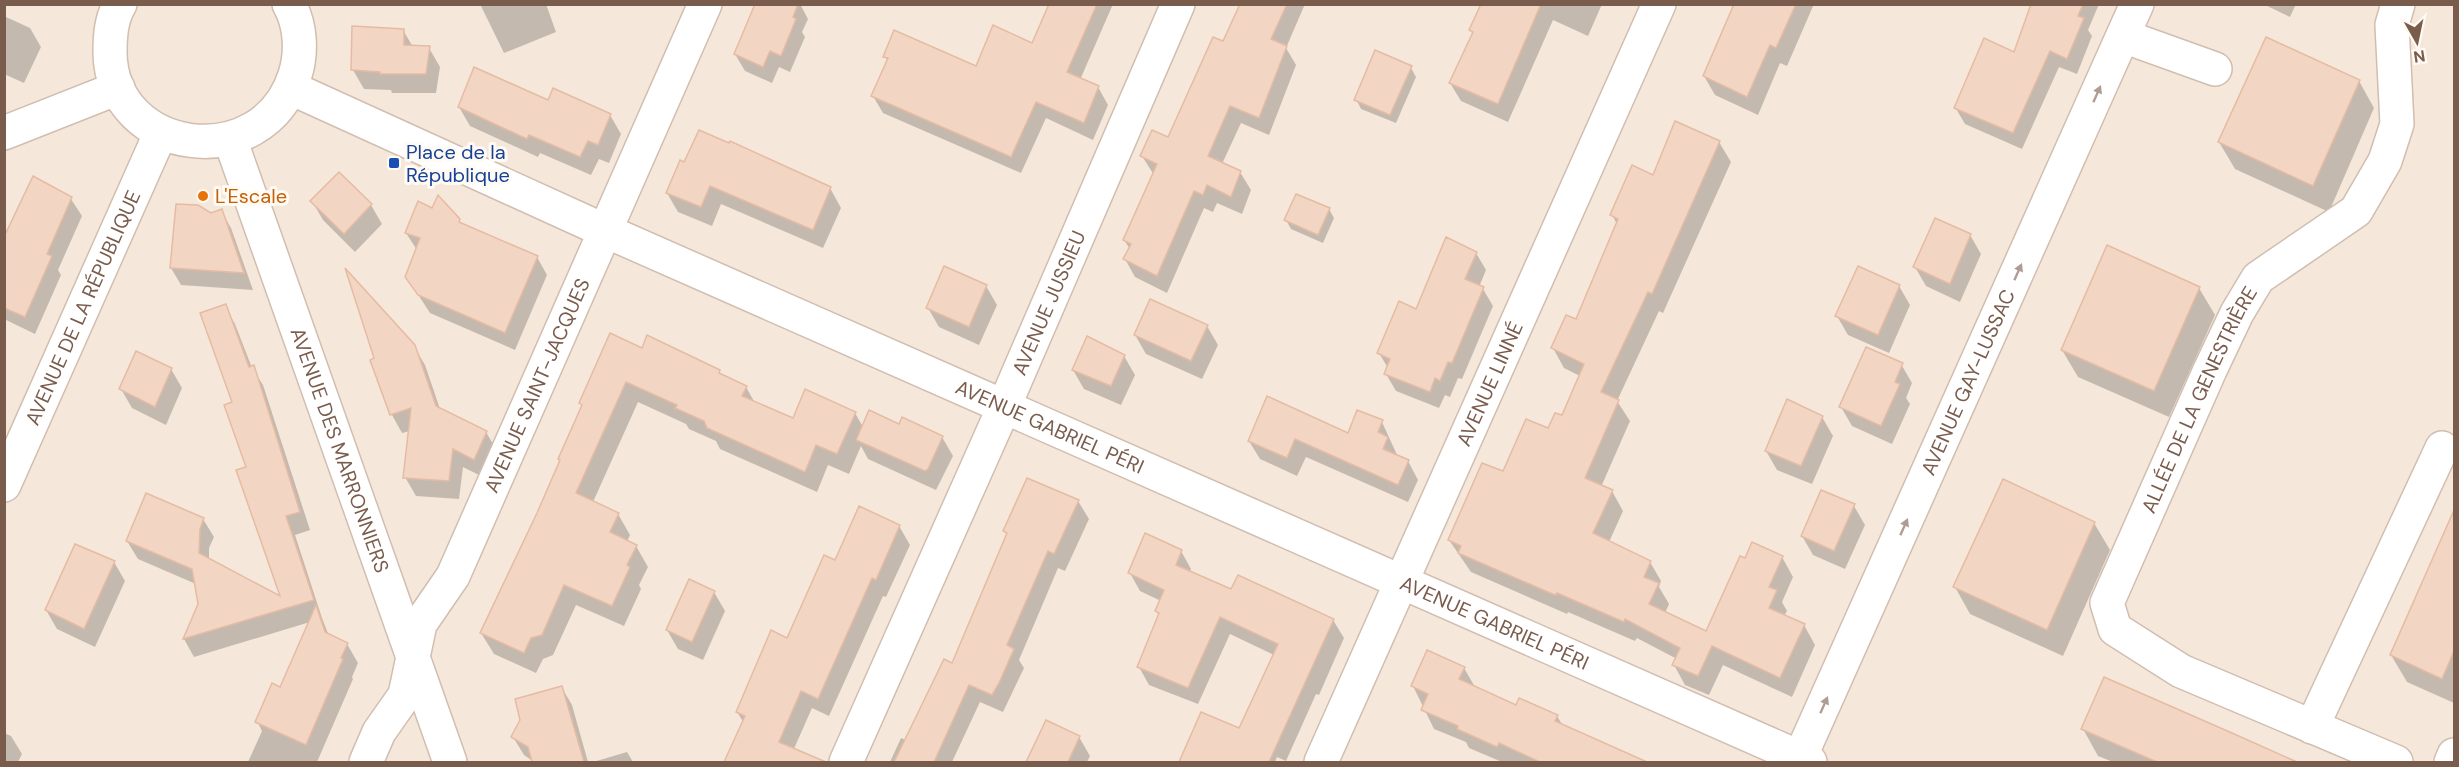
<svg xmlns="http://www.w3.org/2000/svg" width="2459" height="767" font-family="'DM Sans',sans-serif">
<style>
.residential{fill:#f5e8da}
.shadow{fill:#0003}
.building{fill:#f3d5c3;stroke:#e6bba3;stroke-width:1.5}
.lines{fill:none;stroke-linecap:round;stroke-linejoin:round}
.minor-casing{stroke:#d1beb0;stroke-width:36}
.minor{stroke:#fff;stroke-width:33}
.oneway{fill:#af9d94}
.transit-dot{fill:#1a4fb4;stroke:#fffaf3;stroke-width:2}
.food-dot{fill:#e8710a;stroke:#fffaf3;stroke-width:2}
.labels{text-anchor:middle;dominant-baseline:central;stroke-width:6;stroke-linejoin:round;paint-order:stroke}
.transit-label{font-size:20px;fill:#164399;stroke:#fffaf3;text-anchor:start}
.food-label{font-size:20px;fill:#c56008;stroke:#fffaf3;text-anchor:start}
.street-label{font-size:20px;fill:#7a5c4d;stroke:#fffaf3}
</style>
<rect width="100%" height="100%" fill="#fdf6ec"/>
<rect class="residential" x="5" y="5" width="2449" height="757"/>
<g class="shadow">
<polygon points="480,4 546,4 556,32 504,53"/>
<polygon points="757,4 800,4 808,19 802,32 805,37 790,72 779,67 772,83 745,71 735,54"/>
<polygon points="1050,4 1113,4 1080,80 1098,87 1108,105 1093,140 1046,118 1021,173 883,113 873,96 888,62 885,56 977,68 1033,45"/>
<polygon points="1241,4 1305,4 1286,48 1296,65 1269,135 1241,123 1222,164 1240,172 1251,190 1242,214 1217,203 1213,212 1204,208 1167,293 1135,277 1125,259 1130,249 1124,240 1154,175 1142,156 1168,139 1224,43"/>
<polygon points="1483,4 1602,4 1588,36 1553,20 1508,122 1461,101 1450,83 1473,34 1470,30"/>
<polygon points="1736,4 1814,4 1787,66 1780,63 1758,115 1715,95 1704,76"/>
<polygon points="2033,4 2099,4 2088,30 2092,36 2077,74 2059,67 2022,149 1965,124 1955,107 2015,54"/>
<polygon points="2263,4 2296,4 2290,17"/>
<polygon points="4,16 30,28 41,47 24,83 4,74"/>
<polygon points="403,30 413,47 429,48 440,67 436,93 392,93 391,90 364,89 353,70"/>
<polygon points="1411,68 1416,77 1396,123 1361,109 1356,99"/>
<polygon points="2359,81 2374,108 2329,212 2235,169 2219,142"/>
<polygon points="554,90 610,115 621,134 609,163 599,159 591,175 540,153 538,157 470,126 459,107 549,102"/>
<polygon points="1719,142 1731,162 1663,313 1659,311 1617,401 1630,421 1601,487 1612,491 1623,511 1609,542 1650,562 1661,581 1659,587 1669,604 1665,613 1706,633 1745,560 1782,557 1793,577 1782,602 1787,611 1784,616 1804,625 1815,645 1792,697 1723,665 1709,695 1685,685 1674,665 1677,659 1637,638 1635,641 1568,612 1567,614 1471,572 1449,540 1504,473 1563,417 1580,376 1564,368 1553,348 1576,321 1617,224 1612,215 1654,177"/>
<polygon points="681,162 830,188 841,208 823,248 721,204 712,226 678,212 667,193"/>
<polygon points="34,179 71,199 82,216 58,270 61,275 35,334 4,319 4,237"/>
<polygon points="312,201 371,205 382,224 355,252 323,220"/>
<polygon points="1329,209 1334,218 1323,243 1291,229 1286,220"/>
<polygon points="221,211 231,228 253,290 181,285 171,268 211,215"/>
<polygon points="459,220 461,224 537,257 547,275 515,350 430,313 406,276 417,250 406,233"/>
<polygon points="1970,235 1981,254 1960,302 1926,286 1915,267"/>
<polygon points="1476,253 1486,270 1479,287 1483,289 1493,306 1462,379 1458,378 1450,397 1445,395 1439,408 1396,391 1386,374 1388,368 1379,353 1416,311"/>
<polygon points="986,286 997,305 979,345 939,327 928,308"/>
<polygon points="1899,286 1910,305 1889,353 1848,335 1837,316"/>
<polygon points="2199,288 2215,315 2169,417 2078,377 2062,350"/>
<polygon points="225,306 235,324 252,368 263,385 310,530 295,535 322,618 329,636 347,644 358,663 352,677 353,679 317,762 248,762 262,731 257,721 281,689 310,622 194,657 184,639 200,604 196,584 138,559 127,541 203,519 214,537 209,548 209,560 283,599 248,468 234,403"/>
<polygon points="1207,326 1218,345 1202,379 1146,354 1135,335"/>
<polygon points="413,345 425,365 440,409 486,432 497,451 485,478 463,467 459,499 416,496 405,477 410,431 402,433 392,415 372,361"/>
<polygon points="642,350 719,371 722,376 746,387 755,403 793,420 855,413 863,427 900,426 942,437 953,456 936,490 868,459 861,446 849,474 828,465 817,492 720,449 716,441 689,429 686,424 638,402 593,502 618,514 630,535 627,542 636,546 648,567 639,585 641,589 624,626 576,605 553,655 543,659 536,673 494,654 481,633 539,513 583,407 580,403"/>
<polygon points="1124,356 1135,375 1121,405 1084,389 1073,370"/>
<polygon points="1901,364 1912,383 1906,398 1910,404 1892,444 1852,426 1841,407"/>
<polygon points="171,369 182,388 166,425 132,408 121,389"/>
<polygon points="1822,417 1833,436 1812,484 1777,470 1766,451"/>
<polygon points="1382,422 1398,457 1408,461 1418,480 1408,502 1306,457 1297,476 1260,459 1249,441 1348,435"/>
<polygon points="1078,501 1089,519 1065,571 1058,568 1019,660 1024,668 1003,712 980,702 952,762 890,762 901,738 906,740 953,665 1008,536 1005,531"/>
<polygon points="1854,506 1865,525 1845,569 1813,555 1802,536"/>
<polygon points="2454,514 2454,703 2407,682 2391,655"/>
<polygon points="2094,523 2110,550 2063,656 1970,614 1955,587"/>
<polygon points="899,526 910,545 886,597 883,596 829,716 812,708 789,760 791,762 726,762 744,723 737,712 788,640 836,562"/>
<polygon points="1181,551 1191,569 1190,572 1232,591 1333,620 1344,638 1319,695 1316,694 1286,761 1277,757 1275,762 1181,762 1202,714 1240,730 1274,655 1230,634 1198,704 1149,685 1139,667 1159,615 1156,611 1161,601 1140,591 1130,573"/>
<polygon points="114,562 125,581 95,647 57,629 46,610"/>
<polygon points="714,592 725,611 703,660 678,649 667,630"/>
<polygon points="1464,668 1475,687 1517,707 1557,716 1563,726 1618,751 1625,762 1502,762 1469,748 1466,742 1434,729 1413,686"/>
<polygon points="2104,679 2293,762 2113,762 2098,756 2083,729"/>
<polygon points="562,688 572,705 588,762 534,762 524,755 513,737"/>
<polygon points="1047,722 1079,737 1090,756 1087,762 1027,762"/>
<polygon points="4,733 11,736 22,754 18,762 4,762"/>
<polygon points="627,752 633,762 593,762"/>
</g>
<g class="building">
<polygon points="755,4 798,4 793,17 796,19 781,56 770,51 763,67 734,54"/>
<polygon points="1049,4 1097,4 1067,72 1099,86 1084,123 1036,102 1011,157 871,96 888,58 883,57 894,30 976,66 993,25 1032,43"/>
<polygon points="1240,4 1287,4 1271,39 1287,46 1259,118 1230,106 1208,156 1241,171 1231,197 1207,185 1203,195 1194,191 1157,276 1123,259 1131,244 1123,240 1157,164 1140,156 1152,130 1168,137 1213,37 1223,41"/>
<polygon points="1481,4 1541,4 1498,104 1449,83 1473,32 1469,30"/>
<polygon points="1734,4 1796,4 1776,48 1770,45 1747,97 1703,76"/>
<polygon points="2031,4 2083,4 2078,16 2084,18 2067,59 2050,51 2013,133 1954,108 1984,38 2014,52"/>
<polygon points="352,26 404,29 404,45 430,46 426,74 380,74 380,72 351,70"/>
<polygon points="2266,37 2360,80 2313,186 2218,142"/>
<polygon points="1375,50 1412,66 1390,115 1354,100"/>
<polygon points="474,67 548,100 553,88 611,114 598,145 588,141 580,157 529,135 527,139 458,107"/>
<polygon points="1675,121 1720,141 1652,294 1648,292 1601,392 1619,400 1585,478 1613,490 1593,533 1651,561 1644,577 1659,583 1649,604 1706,631 1740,556 1745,558 1752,542 1783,556 1769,587 1777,590 1769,608 1805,624 1780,678 1712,646 1698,676 1672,665 1680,648 1625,619 1624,622 1557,593 1555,595 1458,553 1461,546 1448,540 1482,463 1503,471 1526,419 1548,428 1555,413 1562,415 1584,364 1551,348 1566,315 1576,319 1618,219 1610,215 1632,165 1653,175"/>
<polygon points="699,130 729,143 730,141 831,187 813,230 710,186 701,207 666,193 680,160 684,162"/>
<polygon points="339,172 372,204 344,234 310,201"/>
<polygon points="33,176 72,197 47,254 52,256 25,317 4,308 4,237"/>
<polygon points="1296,194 1330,208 1318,235 1284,220"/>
<polygon points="438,195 460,219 459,222 538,256 505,333 418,295 405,277 420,238 405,233 418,201 432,208"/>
<polygon points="176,204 198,205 211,213 222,209 244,273 170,268"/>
<polygon points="1935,218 1971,234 1950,284 1913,267"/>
<polygon points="1446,237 1477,252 1465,279 1484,287 1452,363 1448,362 1440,381 1435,378 1430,392 1384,374 1390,359 1377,353 1399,301 1416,309"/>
<polygon points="2107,245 2200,287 2154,391 2061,350"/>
<polygon points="944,266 987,285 969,327 926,308"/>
<polygon points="1858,266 1900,285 1878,335 1835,316"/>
<polygon points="345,268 415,345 436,406 487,431 474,460 453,449 449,481 403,478 411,408 390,415 370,360 374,358"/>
<polygon points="1150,299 1208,325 1191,361 1134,335"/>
<polygon points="226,304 249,367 254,365 300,512 286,516 314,600 183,639 198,604 192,569 126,541 146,493 204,518 200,529 199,553 280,596 236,470 246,467 224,405 232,402 200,313"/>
<polygon points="610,333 642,348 647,335 720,370 719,373 747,386 742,396 793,418 805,389 856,412 837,454 816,445 805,472 707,428 704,421 675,408 677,405 626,382 576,493 619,513 610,532 637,545 627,565 630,567 612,606 564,585 542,635 531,638 524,653 480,633 537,513 560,460 558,459 582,405 579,403"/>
<polygon points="1087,336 1125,355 1111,386 1072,370"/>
<polygon points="1866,347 1903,363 1895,382 1900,384 1881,426 1839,407"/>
<polygon points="136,351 172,368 155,407 119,389"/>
<polygon points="1267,396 1348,433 1357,410 1383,420 1378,432 1388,437 1383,449 1409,460 1398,485 1295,439 1287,458 1248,441"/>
<polygon points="1787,399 1823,416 1801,466 1765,451"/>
<polygon points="869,410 899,424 902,417 943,436 928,469 925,471 856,440"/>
<polygon points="1027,478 1079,500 1054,554 1048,551 1007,645 1014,649 999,683 992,695 969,685 934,762 894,762 944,659 952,663 1007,533 1003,531"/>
<polygon points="2003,479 2095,522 2047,630 1953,587"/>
<polygon points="1821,490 1855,504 1834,551 1801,536"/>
<polygon points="859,506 900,525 876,580 872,578 818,699 801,691 779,742 826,762 724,762 745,716 736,712 771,630 787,638 824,555 835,560"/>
<polygon points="2454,510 2454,651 2442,679 2390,655"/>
<polygon points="1145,533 1182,550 1176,565 1231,589 1238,575 1334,619 1269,762 1179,762 1201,712 1239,728 1278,644 1220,617 1188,688 1137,667 1159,613 1155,611 1164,590 1128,573"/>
<polygon points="75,544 115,561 84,629 45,610"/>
<polygon points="689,579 715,591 692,642 666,630"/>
<polygon points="316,605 325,632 348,643 341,658 343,659 306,745 255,722 272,683 280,687"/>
<polygon points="1427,650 1465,667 1459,679 1516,705 1519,698 1558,715 1555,721 1647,762 1540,762 1499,743 1497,747 1457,729 1458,726 1421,710 1428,694 1411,686"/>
<polygon points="2104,677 2232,733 2297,762 2157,762 2081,729"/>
<polygon points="562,686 584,762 532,762 528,747 511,737 520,720 515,699"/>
<polygon points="1046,720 1080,736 1068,762 1026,762"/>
</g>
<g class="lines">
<defs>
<g id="minor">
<path d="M120 4C111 19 110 36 110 53 112 156 263 176 295 75 302 53 301 25 289 4"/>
<polyline points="2123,36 2215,69"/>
<path id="s1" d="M291 88 590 224 1810 762"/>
<polyline points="4,133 118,88"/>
<path id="s2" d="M230 139 450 762"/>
<path id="s3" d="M4 485 161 132"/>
<polyline points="2312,727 2442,448"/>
<path id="s4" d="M366 762 379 732 405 695 420 624 453 576 705 4"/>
<path id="s5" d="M846 762 996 425 1178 4"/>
<path id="s6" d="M1321 762 1659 4"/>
<path id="s7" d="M1798 762 2137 4"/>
<path id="s8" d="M2396 762 2181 671 2115 629 2107 603 2210 370 2237 313 2258 278 2356 211 2385 161 2397 124 2392 25 2398 4"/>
<polyline points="2451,762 2454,755"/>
</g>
</defs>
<use href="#minor" class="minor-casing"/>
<use href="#minor" class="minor"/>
</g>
<defs><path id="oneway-solid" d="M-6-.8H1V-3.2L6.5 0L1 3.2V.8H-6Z" transform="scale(1.5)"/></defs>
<g class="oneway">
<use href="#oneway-solid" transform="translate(2097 94) rotate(-66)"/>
<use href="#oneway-solid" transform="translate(2018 272) rotate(-66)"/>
<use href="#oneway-solid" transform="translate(1904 527) rotate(-66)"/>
<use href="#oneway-solid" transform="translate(1824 705) rotate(-66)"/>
</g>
<rect class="transit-dot" x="388" y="157" width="12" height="12" rx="3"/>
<circle class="food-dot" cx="203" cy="196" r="6"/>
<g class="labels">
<g class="transit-label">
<text x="406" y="152">Place de la<tspan x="406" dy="23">République</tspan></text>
</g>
<g class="food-label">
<text x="215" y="196">L'Escale</text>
</g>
<g class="street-label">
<text stroke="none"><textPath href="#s5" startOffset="502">AVENUE JUSSIEU</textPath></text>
<text stroke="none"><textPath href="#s3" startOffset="194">AVENUE DE LA RÉPUBLIQUE</textPath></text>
<text stroke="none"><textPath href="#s7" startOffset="416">AVENUE GAY-LUSSAC</textPath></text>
<text stroke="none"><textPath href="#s6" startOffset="414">AVENUE LINNÉ</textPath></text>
<text stroke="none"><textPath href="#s4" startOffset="417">AVENUE SAINT-JACQUES</textPath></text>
<text stroke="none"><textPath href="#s8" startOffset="562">ALLÉE DE LA GENESTRIÈRE</textPath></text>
<text stroke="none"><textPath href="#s1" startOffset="831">AVENUE GABRIEL PÉRI</textPath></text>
<text stroke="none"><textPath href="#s2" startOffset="330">AVENUE DES MARRONNIERS</textPath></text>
<text stroke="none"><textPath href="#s1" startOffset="1317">AVENUE GABRIEL PÉRI</textPath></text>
</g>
</g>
<rect width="2459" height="767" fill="none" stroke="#7a5c4d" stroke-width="12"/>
<g transform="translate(2417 42) rotate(171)" stroke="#fffaf3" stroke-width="4.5" paint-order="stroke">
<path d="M0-4.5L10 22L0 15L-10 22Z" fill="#7a5c4d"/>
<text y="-9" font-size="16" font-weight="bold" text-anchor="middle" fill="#7a5c4d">N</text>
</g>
</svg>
